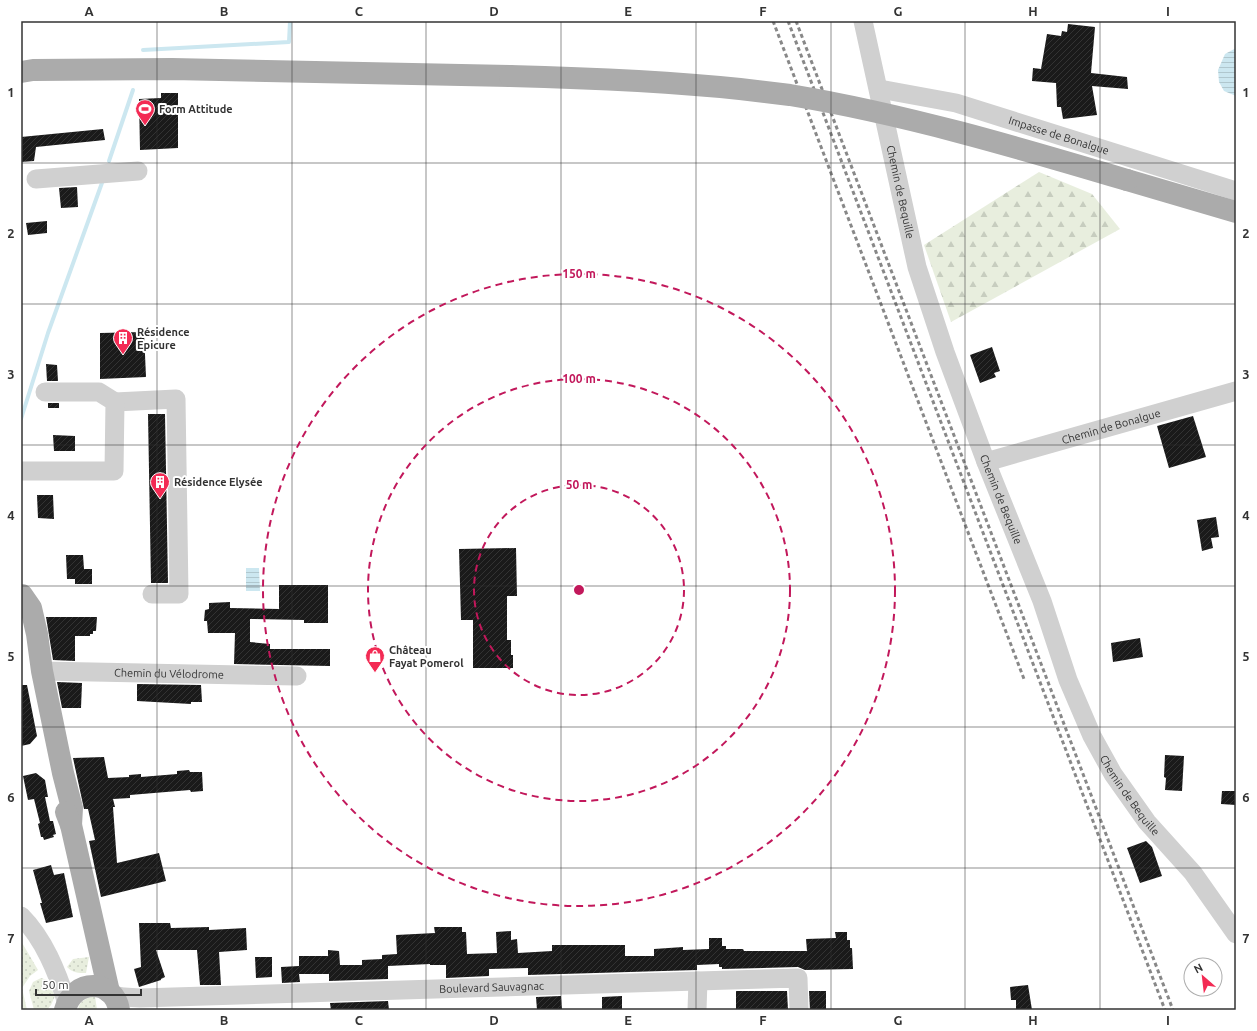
<svg xmlns="http://www.w3.org/2000/svg" width="1257" height="1031" font-family="Ubuntu,sans-serif">
<style>
.grass{fill:url(#grass-dots)}
.forest{fill:url(#forest-firs)}
.water{fill:url(#water-rules)}
.lines{fill:none;stroke-linecap:round;stroke-linejoin:round}
.stream{stroke:#cce7f0;stroke-width:4}
.building{fill:url(#building-hatch)}
.minor{stroke:#d0d0d0;stroke-width:19}
.major{stroke:#ababab;stroke-width:22}
.rail{stroke:#888;stroke-width:3;stroke-dasharray:4 3;stroke-linecap:butt}
.major-bridge{stroke:#ababab;stroke-width:22}
.grid{fill:none;stroke:#333;stroke-width:1;stroke-opacity:0.55}
.ring{fill:none;stroke:#c2185b;stroke-width:2;stroke-dasharray:7 5}
.labels{text-anchor:middle;dominant-baseline:central;stroke-width:4;stroke-linejoin:round;paint-order:stroke}
.poi-label{font-size:11px;font-weight:bold;fill:#333;stroke:#fff;text-anchor:start}
.street-label{font-size:11px;fill:#333;stroke:#fff}
.centre{fill:#c2185b;stroke:#fff;stroke-width:2}
.ring-label{font-size:12px;text-anchor:middle;font-weight:bold;fill:#c2185b;stroke:#fff;stroke-width:4;stroke-linejoin:round;paint-order:stroke}
.neatline{fill:none;stroke:#333;stroke-width:1.5}
.grid-label{font-size:13px;text-anchor:middle;font-weight:bold;fill:#333}
</style>
<defs>
<pattern id="grass-dots" width="8" height="8" patternUnits="userSpaceOnUse"><rect width="8" height="8" fill="#e8eede"/><path d="M2 2h.1M6 6h.1" fill="none" stroke="#c7cdbf" stroke-width="1.8" stroke-linecap="round"/></pattern>
<pattern id="forest-firs" width="22" height="20" patternUnits="userSpaceOnUse"><rect width="22" height="20" fill="#e8eede"/><path d="M5 1l3.5 6h-7zM16 11l3.5 6h-7z" fill="#c7cdbf"/></pattern>
<pattern id="water-rules" width="6" height="5" patternUnits="userSpaceOnUse"><rect width="6" height="5" fill="#cce7f0"/><path d="M0 2.5h6" fill="none" stroke="#b0c7ce"/></pattern>
<pattern id="building-hatch" width="6" height="6" patternUnits="userSpaceOnUse"><rect width="6" height="6" fill="#1a1a1a"/><path d="M-1 1l2-2M0 6l6-6M5 7l2-2" fill="none" stroke="#333"/></pattern>
</defs>
<rect width="100%" height="100%" fill="#fff"/>
<g class="grass">
<polygon points="21,941 38,970 30,976 22,988 27,1010 21,1010"/>
<path d="M89 957 86 973C78 973 73 973 67 967L73 959Z"/>
<polygon points="41,978 47,980 55,996 51,1005 47,1010 34,1010 29,991 33,982"/>
<path d="M95 996 97 1010H78C79 1001 86 998 95 996Z"/>
</g>
<polygon class="forest" points="1039,172 1092,194 1120,229 951,322 924,245"/>
<g class="water">
<polygon points="1236,48 1236,96 1224,91 1219,82 1218,70 1225,54"/>
<polygon points="246,568 259,568 260,591 246,591"/>
</g>
<g class="lines">
<g class="stream">
<polyline points="143,50 289,42 290,21"/>
<polyline points="109,161 133,90"/>
<polyline points="21,419 48,333 103,180"/>
</g>
</g>
<g class="building">
<polygon points="1068,24 1095,27 1091,73 1127,77 1128,89 1092,86 1097,115 1063,119 1061,107 1057,107 1056,83 1032,81 1033,68 1041,69 1047,34 1061,36 1062,31 1067,32"/>
<polygon points="161,93 178,93 178,148 140,150 139,99 161,98"/>
<polygon points="103,129 105,140 36,147 34,161 21,162 21,137"/>
<polygon points="77,187 78,207 61,208 59,188"/>
<polygon points="47,221 47,233 28,235 26,223"/>
<polygon points="144,332 146,377 100,379 100,333"/>
<polygon points="992,347 1000,371 994,373 996,377 980,383 970,355"/>
<polygon points="46,364 57,365 58,381 47,381"/>
<rect x="48" y="403" width="11" height="5"/>
<polygon points="148,414 165,414 168,583 151,583"/>
<polygon points="1193,416 1206,457 1169,468 1157,426"/>
<polygon points="53,435 75,436 75,451 54,451"/>
<polygon points="37,495 53,495 54,519 38,518"/>
<polygon points="1216,517 1219,537 1211,538 1213,548 1202,551 1197,520"/>
<polygon points="516,548 517,596 507,596 507,640 511,640 511,655 513,655 513,668 473,668 473,620 461,620 459,549"/>
<polygon points="66,555 83,555 84,569 92,569 92,584 75,584 75,579 67,579"/>
<polygon points="279,585 328,585 328,623 304,623 304,620 250,619 250,642 270,644 270,649 330,649 330,666 234,664 235,633 208,633 207,621 204,621 205,610 209,609 209,603 230,602 230,608 279,609"/>
<polygon points="46,617 97,617 96,631 93,631 93,634 90,634 90,636 75,636 75,661 53,660"/>
<polygon points="1140,638 1143,657 1113,662 1111,643"/>
<polygon points="57,682 82,683 81,708 62,708"/>
<polygon points="137,684 201,685 202,702 191,702 191,704 137,701"/>
<polygon points="21,685 27,685 37,736 30,744 21,746"/>
<polygon points="1165,755 1184,756 1182,791 1165,790 1166,778 1164,777"/>
<polygon points="104,757 108,778 129,777 129,775 141,774 141,777 177,774 177,771 189,770 190,772 202,772 203,791 191,792 190,790 130,795 130,798 113,799 115,807 113,807 117,863 159,853 166,881 101,897 89,841 95,840 88,809 84,809 73,758"/>
<polygon points="36,773 45,780 48,797 45,797 50,821 53,821 56,834 53,835 54,837 44,840 43,837 41,837 38,824 40,823 34,799 28,800 23,776"/>
<polygon points="1222,791 1236,791 1236,805 1221,804"/>
<polygon points="1146,841 1152,847 1162,876 1140,883 1127,848"/>
<polygon points="51,865 54,875 64,873 73,917 46,923 40,903 42,903 33,870"/>
<polygon points="139,923 170,923 171,928 209,927 209,930 246,928 247,950 219,952 221,985 200,985 197,950 156,950 165,977 161,979 161,980 139,987 134,969 141,967"/>
<polygon points="434,927 462,927 462,932 466,932 467,954 497,953 496,932 511,931 511,940 517,939 518,953 552,951 552,945 625,945 625,956 654,956 654,949 683,947 683,950 709,949 709,938 722,938 722,946 726,946 726,949 743,949 744,951 807,951 806,939 836,938 835,932 847,932 847,940 850,940 850,948 852,948 853,969 805,970 798,967 722,969 722,967 719,967 719,964 697,965 697,970 528,975 528,968 489,969 489,976 446,978 446,965 430,965 430,964 388,966 388,979 329,981 329,974 299,974 300,982 282,983 281,967 299,966 299,970 299,956 328,956 328,950 339,951 340,965 362,965 362,960 382,959 382,955 397,954 396,935 435,933"/>
<polygon points="255,957 272,957 272,977 256,978"/>
<polygon points="1028,985 1032,1010 1016,1010 1016,1000 1011,1000 1010,987"/>
<polygon points="736,991 787,991 788,1010 736,1010"/>
<polygon points="809,991 826,991 826,1010 810,1010"/>
<polygon points="561,996 562,1010 537,1010 536,997"/>
<polygon points="622,996 622,1010 602,1010 602,997"/>
<polygon points="388,1001 389,1010 331,1010 330,1003"/>
</g>
<g class="lines">
<g class="minor">
<path id="s1" d="M863 21 917 267 945 352 986 462 1042 601 1068 680 1092 736 1113 774 1147 822 1193 873 1236 934"/>
<path id="s2" d="M879 90H885L956 103 1236 191"/>
<polyline points="36,179 138,171"/>
<polyline points="115,402 176,399 179,594 152,594"/>
<path id="s3" d="M986 462 1236 391"/>
<polyline points="21,471 114,471 115,402 99,392 45,392"/>
<path id="s4" d="M42 671 297 676"/>
<path d="M21 916C44 939 57 972 67 1003"/>
<path id="s5" d="M112 995 124 997 140 998 798 978 799 1010"/>
<polyline points="697,1010 698,981"/>
</g>
<g class="major">
<polyline points="21,72 33,70 172,69 510,76"/>
<polyline points="1127,180 1236,212"/>
<polyline points="22,595 31,608 37,634 42,671 63,773 72,808 71,825"/>
<polyline points="66,812 71,825 109,992"/>
<path d="M65 1010C73 978 114 978 119 1010"/>
</g>
<g class="rail">
<polyline points="773,21 1024,679"/>
<polyline points="788,21 1165,1010"/>
<polyline points="796,21 1173,1010"/>
</g>
<path class="major-bridge" d="M510 76C587 78 664 81 740 89 757 91 774 93 790 95 904 114 1016 147 1127 180"/>
</g>
<path class="grid" d="M157 21V1010M292 21V1010M426 21V1010M561 21V1010M696 21V1010M831 21V1010M965 21V1010M1100 21V1010M21 163H1236M21 304H1236M21 445H1236M21 586H1236M21 727H1236M21 868H1236"/>
<g class="ring">
<circle cx="579" cy="590" r="105"/>
<circle cx="579" cy="590" r="211"/>
<circle cx="579" cy="590" r="316"/>
</g>
<defs>
<symbol id="stadium-pin" viewBox="-11 -11 22 30"><path d="M0 17L-7.5 6A9.5 9.5 0 1 1 7.5 6Z" fill="#f32b54" stroke="#fff"/><path d="M0-5a6.5 5 0 1 0 0 10a6.5 5 0 1 0 0-10ZM-3.5-1.8h7v3.6h-7Z" fill="#fff"/></symbol>
<symbol id="building-pin" viewBox="-11 -11 22 30"><path d="M0 17L-7.5 6A9.5 9.5 0 1 1 7.5 6Z" fill="#f32b54" stroke="#fff"/><path d="M-4-6H4V6H1V3H-1V6H-4ZM-2.5-4.3h1.7v1.8h-1.7ZM.8-4.3h1.7v1.8H.8ZM-2.5-1h1.7V.8h-1.7ZM.8-1h1.7V.8H.8Z" fill="#fff"/></symbol>
<symbol id="shop-pin" viewBox="-11 -11 22 30"><path d="M0 17L-7.5 6A9.5 9.5 0 1 1 7.5 6Z" fill="#f32b54" stroke="#fff"/><path d="M-5-2.5h2.3a2.7 3.5 0 0 1 5.4 0H5L5.5 6h-11ZM-1.5-2.5h3a1.5 2.3 0 0 0-3 0Z" fill="#fff"/></symbol>
</defs>
<g fill-rule="evenodd">
<use href="#stadium-pin" x="134" y="98" width="22" height="30"/>
<use href="#building-pin" x="112" y="327" width="22" height="30"/>
<use href="#building-pin" x="149" y="471" width="22" height="30"/>
<use href="#shop-pin" x="364" y="645" width="22" height="30"/>
</g>
<g class="labels">
<g class="poi-label">
<text x="159" y="109">Form Attitude</text>
<text x="137" y="332">Résidence<tspan x="137" dy="13">Epicure</tspan></text>
<text x="174" y="482">Résidence Elysée</text>
<text x="389" y="650">Château<tspan x="389" dy="13">Fayat Pomerol</tspan></text>
</g>
<g class="street-label">
<text stroke="none"><textPath href="#s2" startOffset="186">Impasse de Bonalgue</textPath></text>
<text stroke="none"><textPath href="#s1" startOffset="175">Chemin de Bequille</textPath></text>
<text stroke="none"><textPath href="#s3" startOffset="130">Chemin de Bonalgue</textPath></text>
<text stroke="none"><textPath href="#s1" startOffset="499">Chemin de Bequille</textPath></text>
<text stroke="none"><textPath href="#s4" startOffset="127">Chemin du Vélodrome</textPath></text>
<text stroke="none"><textPath href="#s1" startOffset="823">Chemin de Bequille</textPath></text>
<text stroke="none"><textPath href="#s5" startOffset="380">Boulevard Sauvagnac</textPath></text>
</g>
</g>
<circle cx="579" cy="590" r="6" class="centre"/>
<g class="ring-label">
<text x="579" y="278">150 m</text>
<text x="579" y="383">100 m</text>
<text x="579" y="489">50 m</text>
</g>
<rect width="1257" height="1031" fill="none" stroke="#ffffff" stroke-width="44"/>
<g transform="translate(1203 977) rotate(332)"><circle r="19" fill="#ffffff" stroke="#adadad"/>
<path d="M0-3L7 15L0 10L-7 15Z" fill="#f32b54"/>
<text y="-6" font-size="11" font-weight="bold" text-anchor="middle" fill="#333333">N</text>
</g>
<path d="M36 989v6h105v-6" fill="none" stroke="#333333" stroke-width="2"/>
<text x="42" y="989" font-size="12" fill="#333333" stroke="#ffffff" stroke-width="3" paint-order="stroke">50 m</text>
<rect x="22" y="22" width="1213" height="987" class="neatline"/>
<g class="grid-label">
<text x="89" y="16">A</text>
<text x="224" y="16">B</text>
<text x="359" y="16">C</text>
<text x="494" y="16">D</text>
<text x="628" y="16">E</text>
<text x="763" y="16">F</text>
<text x="898" y="16">G</text>
<text x="1033" y="16">H</text>
<text x="1168" y="16">I</text>
<text x="11" y="97">1</text>
<text x="1246" y="97">1</text>
<text x="11" y="238">2</text>
<text x="1246" y="238">2</text>
<text x="11" y="379">3</text>
<text x="1246" y="379">3</text>
<text x="11" y="520">4</text>
<text x="1246" y="520">4</text>
<text x="11" y="661">5</text>
<text x="1246" y="661">5</text>
<text x="11" y="802">6</text>
<text x="1246" y="802">6</text>
<text x="11" y="943">7</text>
<text x="1246" y="943">7</text>
<text x="89" y="1025">A</text>
<text x="224" y="1025">B</text>
<text x="359" y="1025">C</text>
<text x="494" y="1025">D</text>
<text x="628" y="1025">E</text>
<text x="763" y="1025">F</text>
<text x="898" y="1025">G</text>
<text x="1033" y="1025">H</text>
<text x="1168" y="1025">I</text>
</g>
</svg>
